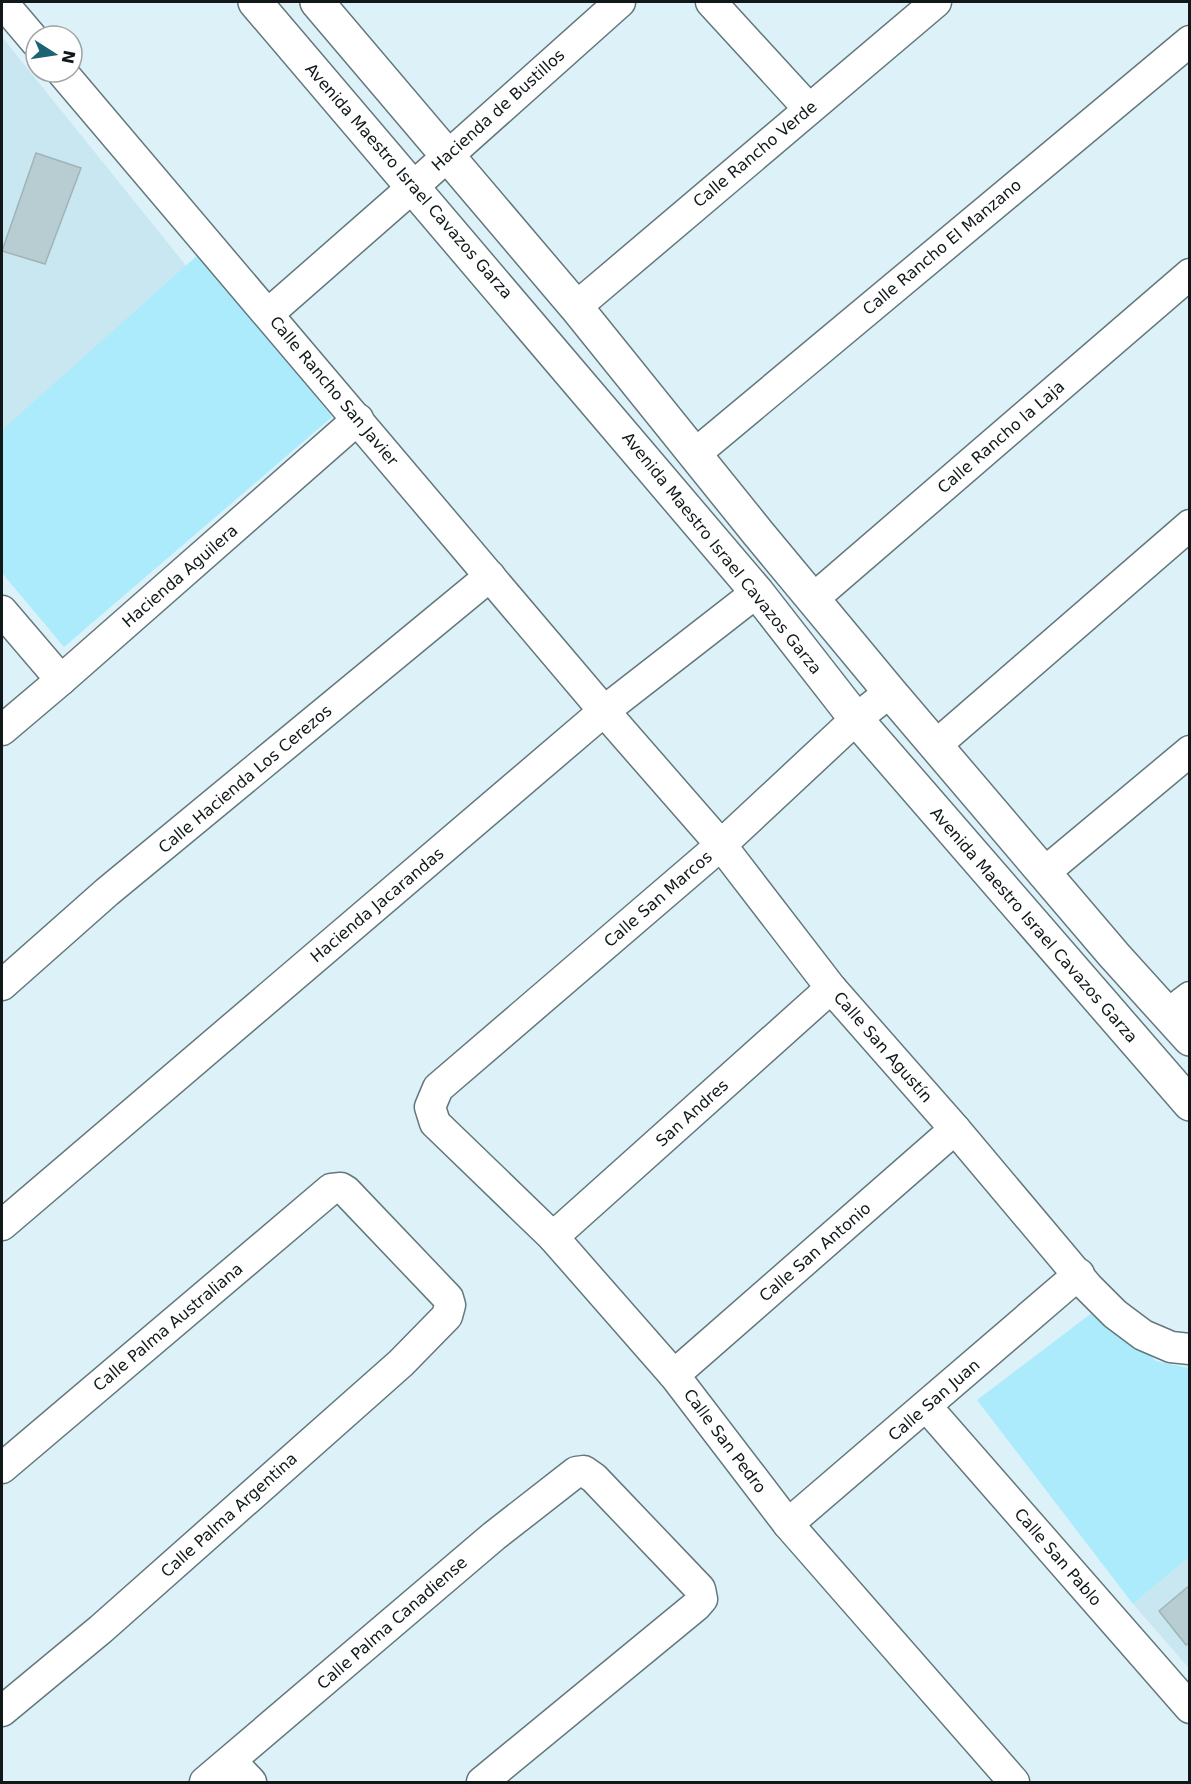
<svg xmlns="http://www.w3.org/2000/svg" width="1191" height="1784" font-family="'DejaVu Sans',sans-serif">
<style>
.built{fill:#c9e7f0}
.green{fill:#abebfc}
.building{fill:#b8cdd2;stroke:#9fb4b9;stroke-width:1.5}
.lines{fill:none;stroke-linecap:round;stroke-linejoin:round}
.street-casing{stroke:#63777c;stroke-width:33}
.secondary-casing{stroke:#63777c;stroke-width:36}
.street{stroke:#fff;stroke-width:30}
.secondary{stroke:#fff;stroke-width:33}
.labels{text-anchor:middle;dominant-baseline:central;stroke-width:4.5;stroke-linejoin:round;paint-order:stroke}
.street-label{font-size:16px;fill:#10181a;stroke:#fff}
</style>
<rect width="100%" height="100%" fill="#ddf2f8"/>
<g class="built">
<polygon points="2,37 196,278 2,447"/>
<polygon points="1189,1557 1189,1668 1133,1604"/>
</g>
<g class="green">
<polygon points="199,254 332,417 64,647 2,573 2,430"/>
<polygon points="1101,1306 1156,1361 1189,1368 1189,1557 1133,1604 977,1400"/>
</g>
<g class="building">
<polygon points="36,153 81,168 45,264 2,251"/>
<polygon points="1190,1585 1190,1642 1186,1645 1159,1611"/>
</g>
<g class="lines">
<defs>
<g id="street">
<polyline points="2,2 36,42"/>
<polyline points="711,2 809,109"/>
<polyline points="62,72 604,711 721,845 831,988 955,1129 1088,1287 1115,1314 1143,1335 1171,1347 1190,1349"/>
<polyline points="576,307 936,2"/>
<polyline points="268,314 414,186 620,2"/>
<polyline points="695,454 1190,41"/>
<polyline points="813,599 1190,274"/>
<polyline points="2,611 61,680"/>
<polyline points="890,692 856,719 721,845 438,1088 430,1107 435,1123 553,1237 674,1375 788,1524 1014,1782"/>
<polyline points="2,730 61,680 358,419"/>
<polyline points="935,746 1190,525"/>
<polyline points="1045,872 1190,751"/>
<polyline points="2,985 107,892 490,576"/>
<polyline points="1168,1014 1190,997"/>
<polyline points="2,1225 604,711 757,592"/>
<polyline points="553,1237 831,988"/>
<polyline points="674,1375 955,1129"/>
<polyline points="926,1406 1190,1708"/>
<polyline points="2,1468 331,1189 341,1188 346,1191 448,1298 450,1305 447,1316 401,1363 101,1629 2,1711"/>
<polyline points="788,1524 1079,1274"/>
<polyline points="231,1761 251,1782"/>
<polyline points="205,1782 494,1536 576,1472 584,1471 594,1478 700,1589 702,1599 696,1606 482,1782"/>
</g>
<g id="secondary">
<polyline points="255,2 757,592 856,719 1190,1104"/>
<polyline points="317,2 576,307 758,533 890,692 1114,955 1190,1039"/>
</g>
</defs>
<use href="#street" class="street-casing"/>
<use href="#secondary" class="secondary-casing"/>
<use href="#street" class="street"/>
<use href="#secondary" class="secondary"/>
</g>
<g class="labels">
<g class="street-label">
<text transform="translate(498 110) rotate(-42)">Hacienda de Bustillos</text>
<text transform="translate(755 154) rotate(-40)">Calle Rancho Verde</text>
<text transform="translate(409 181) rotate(49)">Avenida Maestro Israel Cavazos Garza</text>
<text transform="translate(942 247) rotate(-40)">Calle Rancho El Manzano</text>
<text transform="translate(334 391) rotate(50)">Calle Rancho San Javier</text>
<text transform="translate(1001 437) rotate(-41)">Calle Rancho la Laja</text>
<text transform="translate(722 553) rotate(51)">Avenida Maestro Israel Cavazos Garza</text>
<text transform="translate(180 576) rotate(-41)">Hacienda Aguilera</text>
<text transform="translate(245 779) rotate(-40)">Calle Hacienda Los Cerezos</text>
<text transform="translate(658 899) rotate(-41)">Calle San Marcos</text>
<text transform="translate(377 905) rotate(-40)">Hacienda Jacarandas</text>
<text transform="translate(1034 925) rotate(49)">Avenida Maestro Israel Cavazos Garza</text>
<text transform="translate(883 1047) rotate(49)">Calle San Agustín</text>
<text transform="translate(692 1113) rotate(-42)">San Andres</text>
<text transform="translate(815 1252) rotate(-41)">Calle San Antonio</text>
<text transform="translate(168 1327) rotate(-40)">Calle Palma Australiana</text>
<text transform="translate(934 1400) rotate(-41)">Calle San Juan</text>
<text transform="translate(725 1441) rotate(53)">Calle San Pedro</text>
<text transform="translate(229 1515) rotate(-42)">Calle Palma Argentina</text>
<text transform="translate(1058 1557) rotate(49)">Calle San Pablo</text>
<text transform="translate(392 1623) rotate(-41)">Calle Palma Canadiense</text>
</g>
</g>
<rect width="1191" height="1784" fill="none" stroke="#10181a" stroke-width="6"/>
<g transform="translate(54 54) rotate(102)"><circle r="28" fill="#ffffff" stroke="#9fa3a3" stroke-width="1.5"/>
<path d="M0-4.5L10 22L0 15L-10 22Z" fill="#1c6373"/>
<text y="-9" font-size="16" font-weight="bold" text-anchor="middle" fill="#10181a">N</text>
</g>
</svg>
